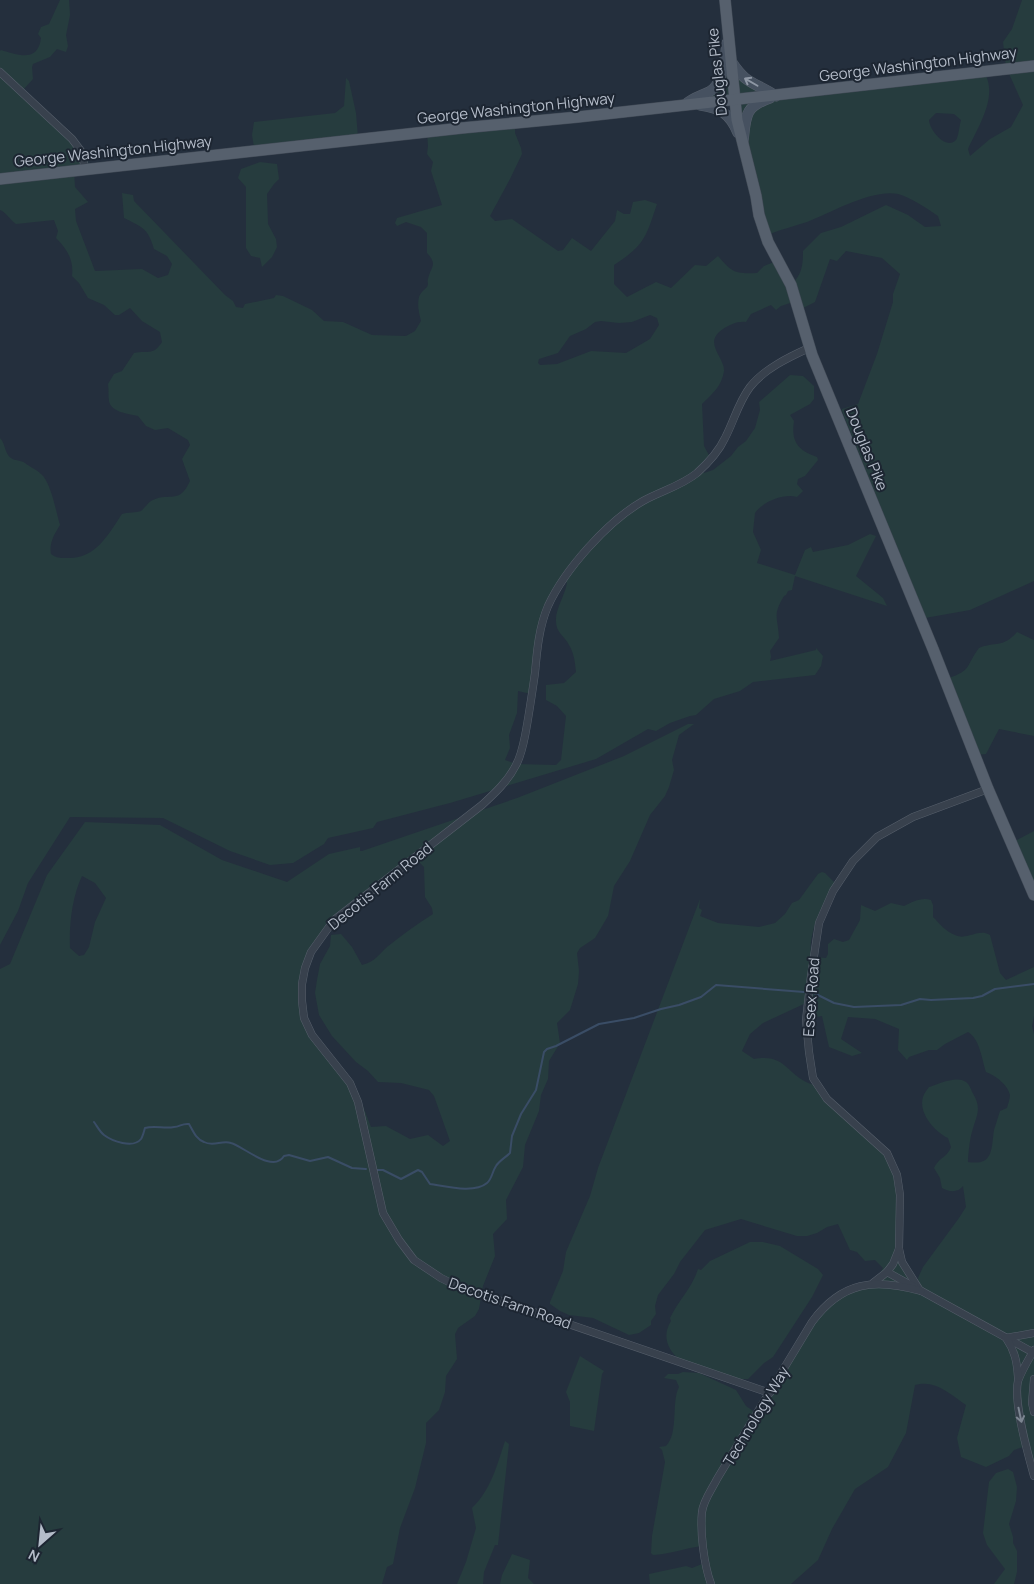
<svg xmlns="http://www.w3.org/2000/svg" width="1034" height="1584" font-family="Manrope,sans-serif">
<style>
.green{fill:#263c3e;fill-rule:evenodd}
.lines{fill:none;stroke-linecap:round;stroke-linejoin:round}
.stream{stroke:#3a4d66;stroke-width:2}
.minor-casing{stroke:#565f6b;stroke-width:8}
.secondary-casing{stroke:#565f6b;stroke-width:11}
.primary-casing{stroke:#414a56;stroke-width:12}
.minor{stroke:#38414d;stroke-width:7}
.secondary{stroke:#465160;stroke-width:10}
.primary{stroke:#56606d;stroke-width:11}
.oneway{stroke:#8e97a4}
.oneway2{stroke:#7c8591}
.labels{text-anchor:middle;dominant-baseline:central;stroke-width:4;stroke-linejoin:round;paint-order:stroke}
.street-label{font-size:15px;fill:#b4bcc9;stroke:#1d2632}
</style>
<rect width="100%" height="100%" fill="#242f3d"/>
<g class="green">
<path d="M60 0H69L70 15 66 35 68 46 66 52 57 49 50 57 33 64 32 67 33 79 23 90 82 148 89 164 74 170 75 187 88 202 75 209 76 221 95 271 142 269 158 278 168 275 172 264 167 256 154 249C148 228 142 227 124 218L122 193 133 195 134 201 225 295 233 301 236 307 243 308 245 304 274 298 276 295 283 296 312 310 324 321 343 322 372 335 406 336 415 331 421 321C419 313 417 305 419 297 421 292 424 290 427 287 429 283 427 284 428 279 431 266 438 265 427 253V233L421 227 406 222 397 226 395 223 397 218 442 205 431 171 433 162 427 154 428 146 427 131 515 121V133L521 148 522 154 510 179 490 216 495 221 512 219 558 251 563 250 572 238 591 251 615 221 617 210 624 214H630L633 202 645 200 657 204C646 237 645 245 614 265V284L627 297 656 282 671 288 695 265 706 266 718 256C732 272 734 274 757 273L764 266 779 260 792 284C802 274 803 265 803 251L821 233 841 227 886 205 908 215 925 227 941 226 938 216C928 209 910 197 898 194 871 189 831 213 807 222 795 226 782 229 770 234L734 98 697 102 712 90 730 64 777 93 983 71C1000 94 978 127 968 149L970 156 990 139 1011 127 1023 105 1006 67 1003 42 1012 29 1022 0H1034V581L970 610 925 618 842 411V409L858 404 877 354 893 302V294L900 274 882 258 846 251 837 261 830 259 815 302 801 309 796 301 781 306 776 310 771 305 751 314 746 322C737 321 730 325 723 329 702 343 725 357 724 371 722 386 712 394 702 404L704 446 711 459 703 466 704 473 713 470 731 456 738 447 746 441 755 428 760 410 759 402 790 375 803 376 814 386V399L810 404 790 415 794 421C791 441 797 450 817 457L818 460 805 476 798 479 797 484 803 491 797 497C784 493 762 502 755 513L753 532 761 550 757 563 795 575 805 550 811 547 813 552 848 545 870 534 876 536 856 576 883 598 887 606 795 576 792 590 788 591 786 595 784 596C772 616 778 617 779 638L770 651 771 657 770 661 816 650V648L823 656 821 666 815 675 753 682 740 691 714 699 696 715 690 716 670 723 656 731 648 729 596 759 450 803 377 822 373 828 328 838 324 844 293 863 270 865 230 851 163 818 70 817 28 883 18 911 0 945V438C6 444 4 453 11 458 15 461 21 460 25 463 30 467 36 469 41 474 51 482 56 512 60 525 54 535 49 543 51 554 56 558 60 558 66 558 95 560 108 535 122 514 127 512 137 513 141 511 146 507 148 502 153 500 170 492 179 505 190 481L182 459 190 445 188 440 168 428 155 430 146 426 138 416C128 414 111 412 109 401 108 395 109 390 108 384L114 374 122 371 134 353C149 350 153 356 162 342L160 332 142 321 130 308 119 315H115L104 305 88 298 79 283 72 276C74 260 67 249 56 238L58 231 54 220 16 224C10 220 6 212 0 210V51L1 50C18 55 38 63 41 38L38 34 41 27 49 24ZM936 113 954 114 961 120C960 123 958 139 956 140 946 151 929 129 929 120ZM650 315 657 318 659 325 650 339 626 353 591 351 557 364 540 365 538 363 539 359 558 353 570 336 586 329 595 322 601 321 619 323 632 322ZM563 578 567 583C565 595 555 610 556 621 556 633 564 635 569 645 574 653 575 662 576 672L564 683 546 685V700L557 706 566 716 561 760 556 765 516 764 505 760 510 748 509 735 517 713 518 691 531 694 547 610Z"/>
<polygon points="346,78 349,81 356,113 358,137 254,147 252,135 254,122 335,113 344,106"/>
<polygon points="260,162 277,164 279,179 274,184 267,194 268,224 276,239 277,247 272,257 262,267 260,258 251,256 246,248 246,187 238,178 241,169"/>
<path d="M1017 632 1034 640V736L999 729 986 754 977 755 948 678C972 671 966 665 979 648 995 641 1002 649 1017 632Z"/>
<path d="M688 724H694L679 735 672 760 674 770 669 787 665 796 650 815 630 861 614 886 608 916 595 938 580 948 577 953 579 971 578 984 570 1010 557 1023 560 1043 549 1061 548 1079 541 1095 539 1111 525 1145 523 1167 506 1200 507 1219 493 1234 495 1256 483 1286 479 1309 475 1316 458 1328 455 1334 457 1359 446 1376 445 1392 439 1410 426 1423V1443L415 1488 400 1528 393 1564 387 1567 382 1584H0V969L10 964 47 875 85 822 160 825 222 860 287 882 329 854 360 847V851H362L517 798 624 756ZM415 858 424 867 425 897 432 908 433 914C417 924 402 935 387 947 378 955 376 961 362 965L352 947 341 934 331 935 330 946 320 964 317 980 315 993 319 1015 332 1036 356 1062 368 1071 378 1082 401 1083 429 1090 434 1096 450 1141 443 1146 428 1135 410 1139 386 1126 371 1127 364 1109 355 1091 312 1029 305 1013 304 968 330 922ZM82 876 95 883 106 898 95 922 89 947 84 955 79 956 70 948C69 925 72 897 82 876Z"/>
<polygon points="1034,831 1034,895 1013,842"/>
<path d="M822 872 825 873 835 883C822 904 808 932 811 957L826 958 828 954V944L834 939 843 942 849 940 860 920 861 905 875 911 891 903 904 906C913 902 921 897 931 900L933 905V917C939 923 946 932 955 935 967 941 978 928 990 935L1000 973 1006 980 1034 967V1016L1032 1026 1034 1034V1463L1029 1445 1014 1450 1009 1456 986 1467 961 1457 957 1438 966 1405C950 1394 935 1379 915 1385L906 1433 888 1467 855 1489 832 1529 818 1560 791 1584H650L649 1574 686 1566 692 1568 707 1562 702 1546C686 1548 670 1554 653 1555L651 1553 652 1536 665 1462 662 1450 659 1447 666 1446C679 1433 671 1402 679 1387L676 1380 664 1378 668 1374H678L683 1372 699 1373 736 1390 746 1406 756 1413 815 1318 833 1301 876 1280 883 1268 875 1260 865 1261 857 1252 850 1250 838 1224 827 1227 817 1233 807 1236H797L741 1219 705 1230 680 1262 674 1274 658 1295 655 1306 656 1314 651 1321V1325L639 1333 629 1335 593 1318 569 1315 560 1311 550 1304V1302L563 1271 566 1252 590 1196 598 1168 700 899 699 908 702 910 700 916 718 923 759 927 775 923 785 914 792 903 799 900 818 874ZM806 1003V1019L822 1016 829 1047 852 1056 862 1053 841 1039 848 1017 875 1019 899 1029 898 1050 907 1060 909 1057 929 1050H937L945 1044 968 1032C980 1039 982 1060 986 1072 995 1075 1008 1085 1010 1095 1010 1099 1008 1104 1007 1108L1000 1111C998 1117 996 1124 994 1130 991 1149 994 1166 968 1162 968 1157 970 1137 972 1132 976 1116 983 1109 972 1092 971 1089 969 1084 966 1082 957 1075 938 1084 929 1087 927 1090 924 1093 923 1097 918 1113 935 1132 948 1138L951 1147C948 1157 938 1158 934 1168L940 1178 942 1188C949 1192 958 1193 963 1186L966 1207 959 1218 923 1267 918 1278 920 1292 896 1254 898 1198 893 1163 814 1085C786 1077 788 1053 754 1059L742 1051 750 1034 763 1023Z"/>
<path d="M750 1242H763L780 1246 818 1269 823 1275 812 1297 773 1357 764 1363 748 1379H735L679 1359C667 1349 662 1335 671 1321L670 1318C678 1301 692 1288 698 1269L701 1270 710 1261Z"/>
<polygon points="580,1356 604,1371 602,1374 594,1431 570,1426 570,1402 566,1392"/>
<path d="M505 1441 509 1444 498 1545H495L484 1572 483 1584H457L466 1562 476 1528 472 1508C491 1490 497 1465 505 1441Z"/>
<polygon points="1008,1469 1013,1472 1017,1487 1016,1501 1009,1524 1013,1537 1013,1543 1017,1551 1017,1572 1014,1584 994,1584 1005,1569 987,1545 983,1533 989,1482 996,1473"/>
<polygon points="512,1554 530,1560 528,1578 534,1584 500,1584 502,1575"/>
</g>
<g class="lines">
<g class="stream">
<polyline points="814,993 834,1003 854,1007 901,1005 920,999 931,1000 973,998 982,996 995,989 1034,984"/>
<path d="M94 1122C97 1126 100 1132 104 1135 112 1141 133 1149 141 1139 143 1136 144 1131 145 1128 155 1125 164 1129 174 1127 180 1127 182 1123 189 1124 193 1131 196 1139 204 1142 213 1147 222 1140 231 1143 243 1146 273 1174 284 1156L289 1155 310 1161 328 1157 352 1168 366 1169"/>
<path d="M376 1170H383L401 1179 418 1170 422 1172 430 1184C445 1186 474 1194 487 1183 492 1179 492 1172 496 1166 499 1161 506 1157 510 1153L512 1136 521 1114 536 1090 544 1052 547 1049 556 1046 599 1024 634 1018 661 1009 679 1005 701 997 716 985 804 992"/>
</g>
<defs>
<g id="minor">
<polyline points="0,72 72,139 81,151 85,168"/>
<polyline points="899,1249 902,1262 919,1289"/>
<polyline points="887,1272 1034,1353"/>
<polyline points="873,1283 887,1272 893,1264 899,1249 900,1195 897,1175 887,1153 827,1099 813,1078 809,1052 806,1020 811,976 819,923 833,891 853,861 877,837 913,817 988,789"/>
<path d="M1034 1350C1028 1360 1022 1370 1018 1381 1013 1402 1028 1454 1034 1476"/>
<path d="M1018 1377C1017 1362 1015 1351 1006 1338L1034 1333"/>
<polyline points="1034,1379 1032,1403 1034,1412"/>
<path d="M770 1393 455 1285 441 1278 414 1260 399 1240 383 1213 358 1102 350 1083 312 1035 304 1018 302 1001V984L305 968 311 952 334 920 482 805C495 793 508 781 516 765 521 756 523 746 525 736 529 715 532 694 535 673 537 650 539 627 548 606 565 569 608 521 643 501 661 491 681 486 697 473 707 464 719 451 725 438 734 421 738 403 750 387 764 369 789 357 809 348"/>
<path d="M711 1584C704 1565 700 1532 702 1512 703 1501 712 1489 717 1479L812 1322C842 1281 875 1278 921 1291"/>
</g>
<g id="secondary">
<path d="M731 61C746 85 755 82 776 96"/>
<path d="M685 105C692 98 701 96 709 92 724 84 725 57 727 43"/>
<path d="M700 105C720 108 730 113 738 133"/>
<path d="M743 142C746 116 744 107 770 98"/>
</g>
<g id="primary">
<polyline points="725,0 737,120 756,196 759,215 768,242 791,285 812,355 933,649 988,789 1034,895"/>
<polyline points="0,179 462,128 578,117 1034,66"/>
</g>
</defs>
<use href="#minor" class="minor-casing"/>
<use href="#secondary" class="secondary-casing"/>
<use href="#primary" class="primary-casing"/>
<use href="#minor" class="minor"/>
<use href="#secondary" class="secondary"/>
<use href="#primary" class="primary"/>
</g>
<defs><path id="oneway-shaft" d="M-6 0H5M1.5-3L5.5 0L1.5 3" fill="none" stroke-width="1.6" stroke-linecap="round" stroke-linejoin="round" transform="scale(1.25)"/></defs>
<use class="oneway" href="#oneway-shaft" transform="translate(751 82) rotate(-150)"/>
<use class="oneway2" href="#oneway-shaft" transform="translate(1020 1415) rotate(78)"/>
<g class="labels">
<g class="street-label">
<text transform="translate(918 64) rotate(-7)">George Washington Highway</text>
<text transform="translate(717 72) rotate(-96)">Douglas Pike</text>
<text transform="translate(516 108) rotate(-6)">George Washington Highway</text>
<text transform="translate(113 151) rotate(-6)">George Washington Highway</text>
<text transform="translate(867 449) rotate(68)">Douglas Pike</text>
<text transform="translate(380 886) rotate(-39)">Decotis Farm Road</text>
<text transform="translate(811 997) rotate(-86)">Essex Road</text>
<text transform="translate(510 1303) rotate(19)">Decotis Farm Road</text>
<text transform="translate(756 1416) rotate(-59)">Technology Way</text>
</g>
</g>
<g transform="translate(40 1544) rotate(207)" stroke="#1d2632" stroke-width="4" paint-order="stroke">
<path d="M0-4L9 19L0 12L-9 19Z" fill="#b4bcc9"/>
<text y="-8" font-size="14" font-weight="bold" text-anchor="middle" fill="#b4bcc9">N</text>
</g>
</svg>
